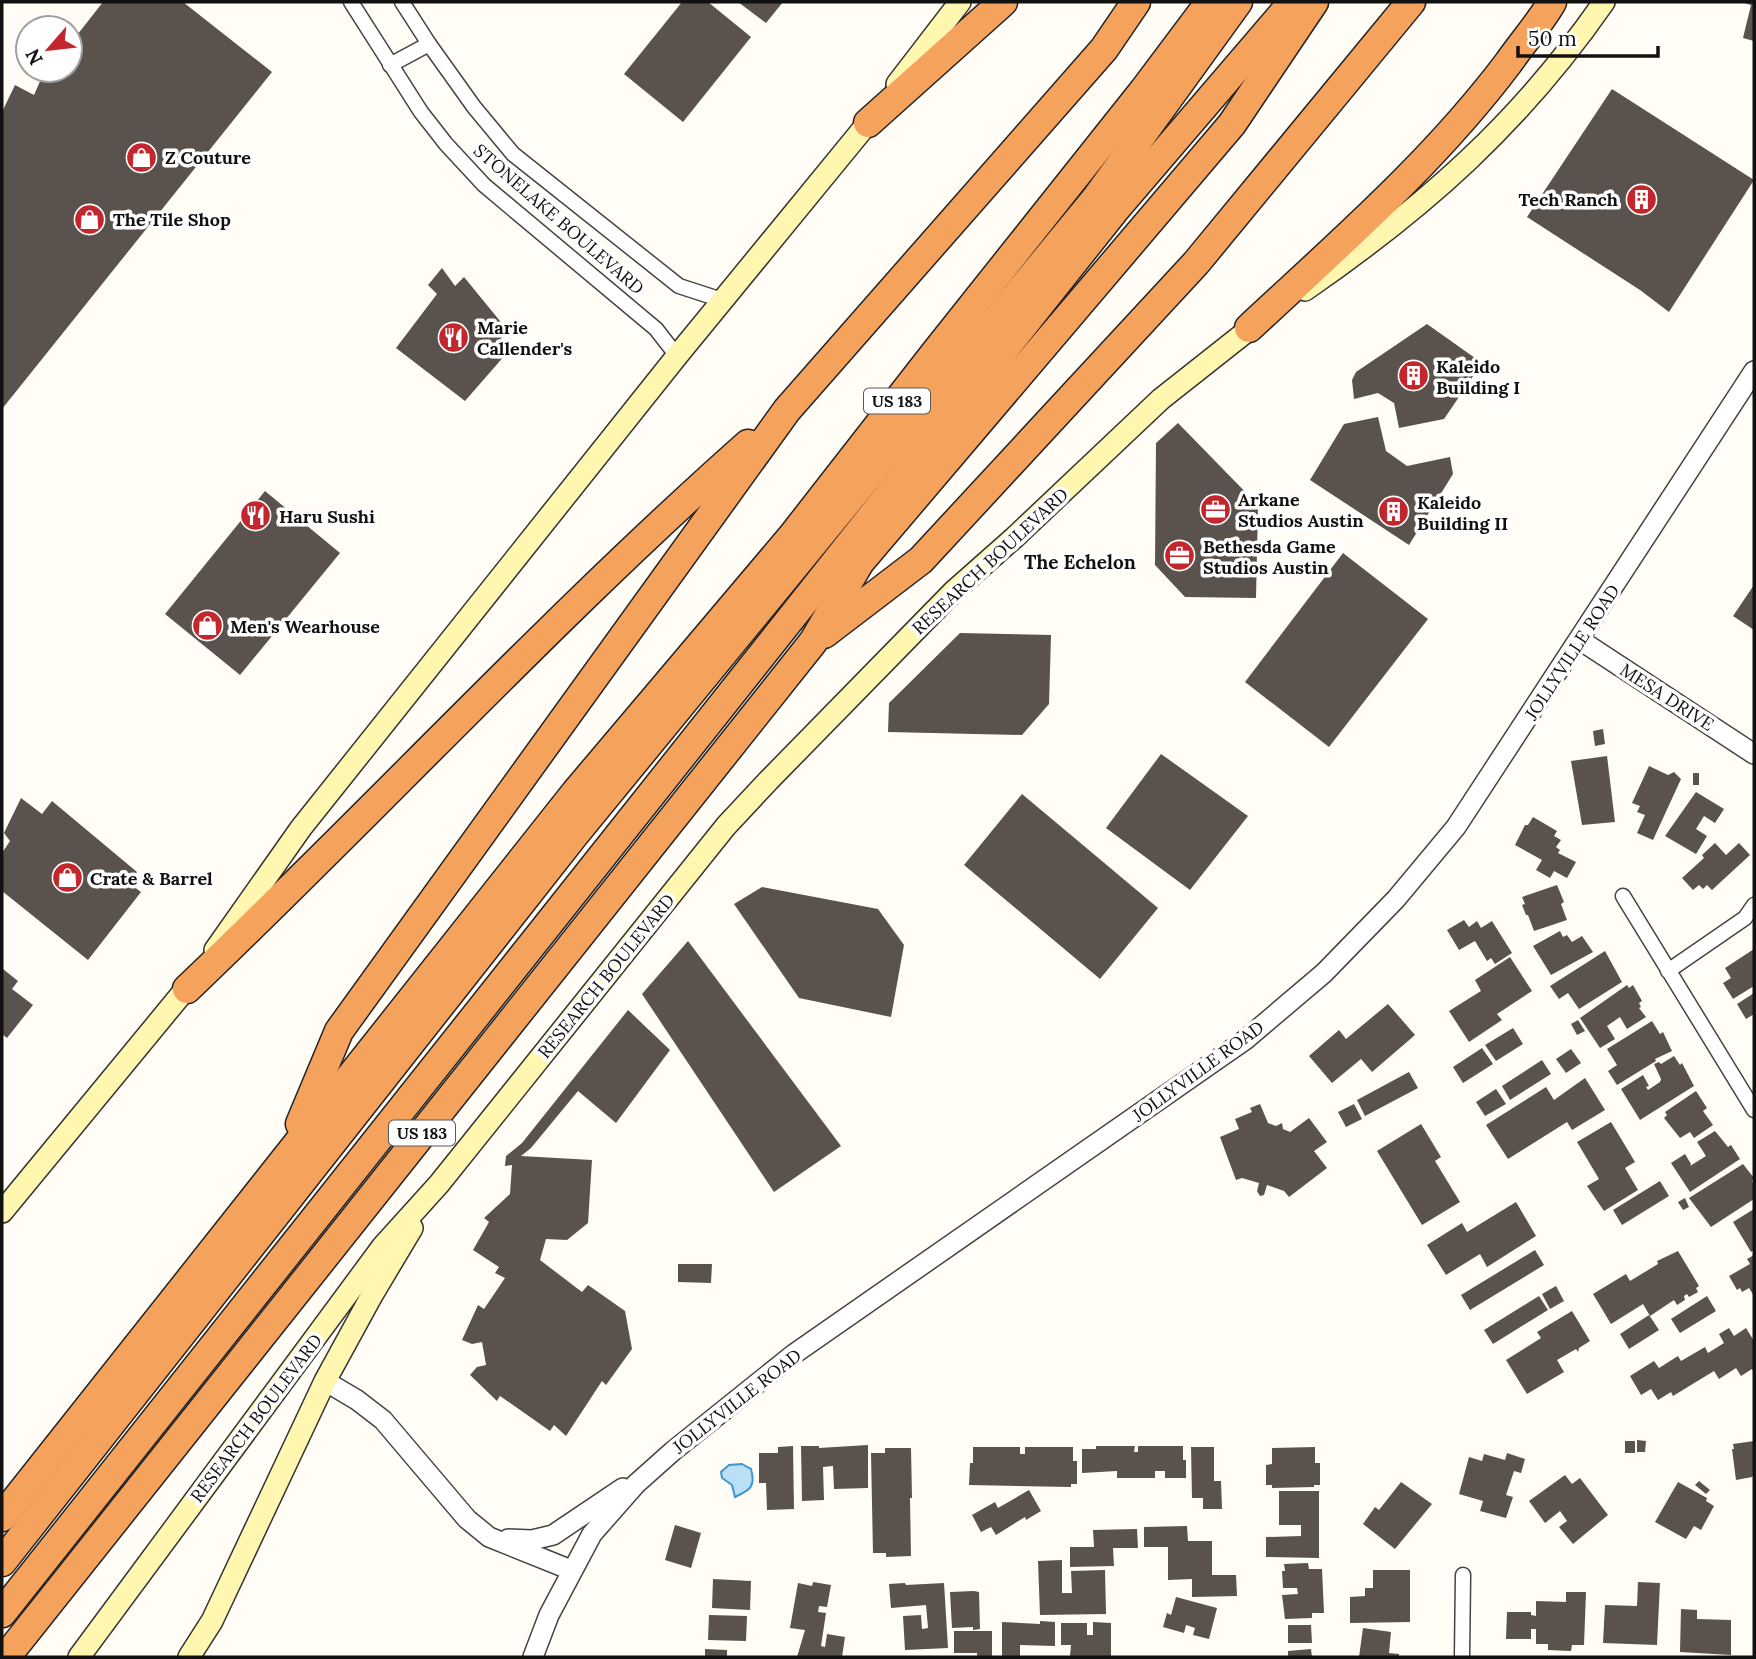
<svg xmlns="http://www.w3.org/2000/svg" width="1756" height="1659" font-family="Lora,serif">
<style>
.water{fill:#b9e0f7;stroke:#3f96cf;stroke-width:2}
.building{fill:#5a524d}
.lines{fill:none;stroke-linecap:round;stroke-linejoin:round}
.minor-casing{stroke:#444;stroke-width:17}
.tertiary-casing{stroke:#444;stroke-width:22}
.secondary-casing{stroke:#333;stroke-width:24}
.motorway-casing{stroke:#222;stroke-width:31}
.minor{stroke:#fff;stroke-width:14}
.tertiary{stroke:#fff;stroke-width:19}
.secondary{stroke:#fff6b0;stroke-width:21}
.motorway{stroke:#f5a25d;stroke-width:28}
.labels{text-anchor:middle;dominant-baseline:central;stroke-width:7;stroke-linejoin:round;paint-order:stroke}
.shield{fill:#fff;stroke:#585858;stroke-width:2}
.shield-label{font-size:16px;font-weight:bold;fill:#111}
.poi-label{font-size:18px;font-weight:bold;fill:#111;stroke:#fff;text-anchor:start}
.street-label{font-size:18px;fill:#111;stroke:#fff}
.neighbourhood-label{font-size:19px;font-weight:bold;fill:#111;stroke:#fff}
</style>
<rect width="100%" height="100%" fill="#fffdf5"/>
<path class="water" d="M742 1464 751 1469C756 1487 750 1490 735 1497L732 1485 722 1478 721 1472 729 1465Z"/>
<g class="building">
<polygon points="103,2 183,2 272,72 2,409 2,112 15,85 34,95 45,70 70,70 70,44"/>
<polygon points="682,2 708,2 751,37 683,122 624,74"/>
<polygon points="738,2 783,2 766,23"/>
<polygon points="1741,2 1754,2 1754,41 1743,38 1751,5"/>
<polygon points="1612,89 1754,180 1669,312 1640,290 1527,217"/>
<polygon points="442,268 455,286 464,277 509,332 497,342 506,354 465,401 396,348 437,294 428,285"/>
<polygon points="1427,324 1482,363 1444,419 1399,428 1394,403 1378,393 1354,399 1352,380 1356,372"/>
<polygon points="1378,417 1386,451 1407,466 1450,457 1453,474 1409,545 1310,480 1344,424"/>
<polygon points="1178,423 1258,505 1256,598 1185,597 1155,565 1156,443"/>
<polygon points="265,491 340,553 240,675 165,614"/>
<polygon points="1343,553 1428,619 1329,747 1245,682"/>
<polygon points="1754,585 1754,630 1733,616"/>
<polygon points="960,633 1051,635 1049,704 1022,735 888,732 889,703"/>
<polygon points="1603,729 1605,744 1595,746 1593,731"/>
<polygon points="1161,754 1248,816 1190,890 1106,828"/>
<polygon points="1607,756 1615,822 1582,825 1571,761"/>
<polygon points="1649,766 1668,775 1674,772 1681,779 1653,840 1637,833 1645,815 1637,812 1640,806 1632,803"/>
<rect x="1693" y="773" width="6" height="12"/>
<polygon points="1696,792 1724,809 1715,823 1704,816 1696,829 1707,836 1696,854 1665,836"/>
<polygon points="1022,794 1158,908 1100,979 964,865"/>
<polygon points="21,798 42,814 52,801 137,872 129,883 141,892 88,960 2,891 2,853 10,841 4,833"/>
<polygon points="1533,817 1557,831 1554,836 1561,840 1556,847 1560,850 1558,853 1576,862 1567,878 1554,871 1550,878 1536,870 1542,860 1515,845 1525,825 1528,825"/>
<polygon points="1715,843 1726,855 1739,843 1750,855 1712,890 1707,885 1703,889 1699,885 1693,890 1682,878 1704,858 1702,855"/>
<polygon points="1557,885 1564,902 1561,904 1567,920 1534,931 1528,915 1526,915 1522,905 1525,904 1522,897"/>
<polygon points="762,887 878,909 904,945 891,1017 799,998 734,904"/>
<polygon points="1464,920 1469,927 1477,921 1481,928 1492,921 1512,953 1495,964 1491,958 1487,961 1475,941 1459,950 1447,930"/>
<polygon points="1560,931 1563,937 1567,935 1572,942 1582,936 1593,952 1551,975 1533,946"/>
<polygon points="688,941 841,1146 774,1192 642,994"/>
<polygon points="1754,949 1754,986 1733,999 1723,983 1731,978 1725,968"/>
<polygon points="1605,951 1622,982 1579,1009 1568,993 1559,999 1550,986"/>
<polygon points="1510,957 1532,991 1497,1014 1502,1020 1469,1042 1449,1011 1481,991 1475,980"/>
<polygon points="3,969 18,981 12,989 33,1005 7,1038 2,1034"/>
<polygon points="1627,985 1629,988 1633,985 1642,1001 1639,1003 1641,1007 1639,1008 1646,1017 1627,1029 1620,1017 1607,1026 1615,1039 1600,1048 1580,1018"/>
<polygon points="1754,993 1754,1014 1746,1019 1737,1004"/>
<polygon points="1388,1004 1415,1035 1372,1072 1361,1059 1332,1083 1309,1056 1339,1030 1346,1039"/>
<polygon points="628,1010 670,1050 616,1123 578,1091 531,1148 521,1156 592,1160 588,1223 567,1240 546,1239 540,1260 582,1292 588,1285 625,1311 632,1349 606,1385 602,1381 566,1436 554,1425 550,1431 500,1396 497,1401 470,1375 477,1367 486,1365 482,1342 472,1344 462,1340 478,1305 484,1309 505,1278 495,1273 499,1267 473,1250 489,1222 484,1218 510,1194 512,1165 505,1166 506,1156 522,1143"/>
<polygon points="1578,1020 1585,1031 1577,1035 1571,1024"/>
<polygon points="1652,1021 1660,1034 1663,1032 1672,1051 1655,1059 1656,1061 1617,1085 1608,1071 1617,1065 1607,1049"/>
<polygon points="1513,1028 1523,1044 1496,1061 1485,1045"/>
<polygon points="1482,1048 1493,1064 1463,1083 1453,1067"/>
<polygon points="1571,1049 1581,1063 1566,1073 1556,1059"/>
<polygon points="1674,1056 1680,1065 1682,1063 1694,1086 1640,1120 1621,1089 1643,1075 1649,1086 1646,1087 1648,1090 1660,1082 1661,1079 1654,1064 1659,1062 1661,1064"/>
<polygon points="1542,1060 1551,1074 1510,1100 1502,1086"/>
<polygon points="1409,1072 1418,1088 1365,1116 1357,1100"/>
<polygon points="1585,1078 1605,1110 1572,1130 1567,1122 1508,1159 1486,1125 1546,1087 1554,1100"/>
<polygon points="1496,1089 1506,1104 1485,1116 1476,1102"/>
<polygon points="1696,1091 1707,1108 1703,1111 1713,1125 1694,1138 1690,1132 1680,1138 1664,1118 1667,1115 1665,1112"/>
<polygon points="1260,1104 1268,1123 1276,1126 1282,1123 1283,1129 1290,1132 1309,1118 1327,1142 1314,1151 1327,1168 1289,1197 1284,1191 1267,1185 1264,1195 1260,1196 1257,1191 1259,1183 1242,1178 1236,1180 1220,1137 1239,1129 1235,1119 1252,1112 1250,1108"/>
<polygon points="1354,1104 1362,1119 1346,1127 1338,1112"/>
<polygon points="1611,1122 1635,1162 1625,1168 1638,1190 1604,1211 1587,1186 1599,1179 1577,1142"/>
<polygon points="1421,1124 1441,1157 1435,1161 1460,1202 1422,1225 1377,1151"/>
<polygon points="1715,1131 1728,1147 1731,1145 1740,1159 1690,1192 1671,1163 1685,1154 1691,1164 1690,1166 1706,1156 1697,1142"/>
<polygon points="1743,1164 1754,1178 1752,1181 1754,1185 1754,1199 1711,1227 1689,1198"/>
<polygon points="1660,1181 1669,1196 1622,1225 1613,1210"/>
<polygon points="1685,1198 1689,1207 1683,1210 1678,1202"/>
<polygon points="1516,1202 1536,1236 1487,1267 1480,1254 1446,1275 1427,1245 1462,1223 1467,1232"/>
<polygon points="1754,1209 1754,1250 1751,1252 1733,1222"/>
<polygon points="1535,1250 1544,1265 1470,1310 1461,1295"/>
<polygon points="1678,1251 1699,1286 1696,1288 1698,1292 1689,1297 1687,1294 1684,1296 1685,1300 1677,1305 1674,1300 1650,1316 1643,1304 1611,1324 1593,1294 1626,1274 1630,1281 1658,1264 1657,1261"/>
<polygon points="1754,1255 1754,1296 1749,1288 1742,1292 1740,1288 1737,1290 1729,1276 1750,1264 1747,1259"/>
<polygon points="678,1264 712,1264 711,1283 678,1282"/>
<polygon points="1556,1286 1564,1301 1550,1309 1542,1294"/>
<polygon points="1539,1296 1548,1310 1493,1344 1484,1330"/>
<polygon points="1707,1296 1716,1311 1680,1333 1671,1319"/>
<polygon points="1572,1311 1590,1341 1579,1348 1578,1352 1576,1349 1557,1360 1564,1372 1527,1394 1506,1360 1541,1338 1537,1332"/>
<polygon points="1649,1315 1659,1330 1629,1349 1620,1334"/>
<polygon points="1729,1328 1734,1336 1746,1328 1754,1341 1754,1373 1752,1369 1741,1376 1736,1368 1719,1379 1714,1371 1673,1396 1671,1392 1658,1400 1651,1389 1641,1395 1630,1376 1654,1361 1659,1368 1678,1356 1681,1361 1705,1347 1708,1353 1724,1343 1719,1334"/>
<polygon points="1637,1440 1646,1441 1645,1452 1637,1452"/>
<rect x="1625" y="1441" width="10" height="12"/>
<polygon points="1754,1441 1754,1474 1752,1477 1736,1480 1732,1449 1734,1449 1733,1444"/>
<polygon points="868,1445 868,1488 834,1489 833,1466 823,1467 824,1500 802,1501 801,1446 819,1446 819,1448"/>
<polygon points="793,1446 794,1509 767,1510 766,1483 759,1483 759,1453 778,1453 778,1447"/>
<polygon points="1096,1446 1135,1446 1134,1452 1138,1452 1138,1446 1183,1446 1183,1460 1186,1460 1186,1478 1165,1478 1165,1471 1155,1471 1155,1478 1117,1478 1117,1471 1082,1473 1082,1449 1096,1449"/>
<polygon points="973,1447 1020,1447 1020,1454 1025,1454 1025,1447 1073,1447 1073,1461 1077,1461 1077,1484 1071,1484 1071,1487 969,1485 970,1463 973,1463"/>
<polygon points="1191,1447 1214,1447 1214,1481 1221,1481 1222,1509 1203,1509 1203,1498 1192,1498"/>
<polygon points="1315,1447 1315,1463 1320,1463 1320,1485 1314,1485 1314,1487 1272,1488 1272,1485 1266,1485 1266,1465 1272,1464 1272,1448"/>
<polygon points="885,1448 911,1448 912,1498 910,1498 911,1556 886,1557 886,1553 873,1553 871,1453 885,1453"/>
<polygon points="1507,1453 1525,1459 1521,1473 1514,1471 1506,1495 1513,1497 1506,1518 1480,1511 1483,1501 1459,1494 1469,1457 1482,1461 1484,1454 1505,1460"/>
<polygon points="1565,1475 1572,1484 1580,1478 1608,1515 1573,1544 1559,1527 1567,1521 1560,1511 1545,1523 1529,1501"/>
<polygon points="1699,1481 1710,1490 1706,1494 1695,1485"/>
<polygon points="1401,1482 1432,1504 1395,1549 1363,1524 1375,1507 1379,1510"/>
<polygon points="1678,1482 1707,1498 1706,1501 1714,1506 1701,1530 1694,1526 1686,1539 1655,1522"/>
<polygon points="1029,1490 1041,1511 1026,1520 1025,1517 996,1535 991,1527 981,1532 972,1515 995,1502 998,1508"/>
<polygon points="1279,1491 1319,1491 1319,1558 1266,1557 1266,1537 1301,1536 1301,1525 1279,1525"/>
<polygon points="675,1525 701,1533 691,1568 665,1560"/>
<polygon points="1187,1526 1188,1541 1212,1541 1212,1575 1236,1575 1237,1596 1192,1597 1192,1579 1168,1580 1168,1547 1144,1547 1144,1527"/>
<polygon points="1137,1529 1138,1548 1113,1548 1114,1566 1070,1567 1070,1547 1094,1547 1093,1530"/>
<polygon points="1062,1560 1062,1593 1072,1593 1071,1571 1105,1570 1106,1614 1040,1615 1038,1561"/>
<polygon points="1308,1563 1309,1569 1322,1569 1324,1613 1312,1613 1312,1618 1285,1619 1282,1595 1298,1594 1297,1588 1283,1588 1282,1571 1285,1571 1284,1564"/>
<polygon points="1373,1570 1410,1570 1410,1622 1350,1623 1350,1597 1365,1596 1365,1588 1373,1588"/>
<polygon points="713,1579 751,1581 750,1610 712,1608"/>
<polygon points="813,1582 831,1585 827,1607 819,1606 818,1612 826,1613 821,1646 825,1647 827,1634 845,1637 842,1657 797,1657 805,1630 790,1628 798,1583 812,1586"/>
<polygon points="1638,1582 1660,1583 1657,1645 1603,1643 1605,1605 1637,1606"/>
<polygon points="905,1583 906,1585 944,1583 948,1648 905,1650 903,1616 921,1615 922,1629 928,1628 926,1605 891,1608 889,1584"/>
<polygon points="974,1591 979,1592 980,1629 973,1630 973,1627 952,1628 950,1592"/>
<polygon points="1566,1592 1586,1592 1584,1645 1572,1645 1571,1651 1548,1650 1548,1644 1536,1644 1536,1629 1531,1629 1531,1639 1506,1639 1507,1612 1531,1612 1531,1615 1536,1616 1536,1601 1566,1602"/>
<polygon points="1176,1597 1217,1608 1209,1639 1193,1635 1195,1628 1186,1625 1184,1633 1163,1627 1167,1613 1171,1615"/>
<polygon points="1681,1609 1697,1610 1697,1619 1731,1620 1731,1655 1680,1652"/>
<polygon points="709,1615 747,1616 746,1641 708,1640"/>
<polygon points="1040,1621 1055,1622 1055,1646 1020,1645 1020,1657 1002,1656 1002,1622 1040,1624"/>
<polygon points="1093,1622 1111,1623 1111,1656 1070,1656 1071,1645 1061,1645 1061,1623 1087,1623 1087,1635 1093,1635"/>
<polygon points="1288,1625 1311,1625 1312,1643 1288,1643"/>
<polygon points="1363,1628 1391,1632 1389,1653 1399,1654 1399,1657 1359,1657"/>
<polygon points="954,1631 992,1631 992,1657 977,1657 977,1653 954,1653"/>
<polygon points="705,1649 727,1650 727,1657 705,1657"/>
<polygon points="1311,1649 1312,1657 1288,1657 1288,1651"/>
</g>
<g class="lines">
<defs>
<g id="minor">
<polyline points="351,2 421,112 446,144 484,185 656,329 677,356"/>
<polyline points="402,2 429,44 474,107 513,154 679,286 722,300"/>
<polyline points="390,65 429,44"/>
<polyline points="1623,896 1754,1110"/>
<polyline points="1668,971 1745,918 1754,905"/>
<polyline points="1462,1657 1463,1575"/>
</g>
<g id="tertiary">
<polyline points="1580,640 1754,754"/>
<polyline points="325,1381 357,1400 383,1420 467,1519 489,1537 571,1570"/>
<polyline points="508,1539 532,1540 553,1535 623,1488"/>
<polyline points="533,1657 549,1615 592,1534 636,1484 673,1451 794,1354 1245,1040 1324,973 1396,899 1456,827 1754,371"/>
</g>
<g id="secondary">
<polyline points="897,84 960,2"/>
<path d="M1305 290C1425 207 1520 123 1604 2"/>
<polyline points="215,950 301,828 677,356 876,113"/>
<polyline points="2,1212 194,979"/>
<polyline points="79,1657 383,1246 439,1184 726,826 769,780 954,591 1015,537 1161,399 1261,320"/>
<polyline points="189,1657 212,1621 325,1381 372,1295 412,1228"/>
</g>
<g id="motorway">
<polyline points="868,123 1003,2"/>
<path d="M1249 328C1340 243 1434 162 1509 62 1523 42 1540 23 1552 2"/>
<polyline points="824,634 921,560 1196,263 1411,2"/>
<path d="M187 989C376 809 553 617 748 444"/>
<polyline points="300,1124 339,1031 787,410 1104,49 1136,2"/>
<polyline points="2,1517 575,793 793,535 934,354 1144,90 1210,2"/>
<polyline points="2,1562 575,834 1097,197 1238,2"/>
<polyline points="2,1613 1114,211 1293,2"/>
<polyline points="6,1657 813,642 860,562 1232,124 1314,2"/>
</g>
</defs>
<use href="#minor" class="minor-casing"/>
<use href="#tertiary" class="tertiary-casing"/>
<use href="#secondary" class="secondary-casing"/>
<use href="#motorway" class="motorway-casing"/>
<use href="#minor" class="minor"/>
<use href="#tertiary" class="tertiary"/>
<use href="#secondary" class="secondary"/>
<use href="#motorway" class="motorway"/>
</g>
<defs>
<symbol id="shop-disc" viewBox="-11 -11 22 22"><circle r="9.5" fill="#c4262e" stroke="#fff"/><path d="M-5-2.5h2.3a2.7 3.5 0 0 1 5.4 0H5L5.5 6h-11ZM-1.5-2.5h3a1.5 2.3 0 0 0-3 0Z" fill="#fff"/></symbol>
<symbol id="building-disc" viewBox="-11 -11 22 22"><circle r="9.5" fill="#c4262e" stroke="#fff"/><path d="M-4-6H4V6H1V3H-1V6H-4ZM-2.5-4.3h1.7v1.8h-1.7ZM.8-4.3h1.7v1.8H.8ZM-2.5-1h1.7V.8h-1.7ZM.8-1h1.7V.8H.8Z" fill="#fff"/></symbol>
<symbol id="restaurant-disc" viewBox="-11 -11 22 22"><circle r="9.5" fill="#c4262e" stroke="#fff"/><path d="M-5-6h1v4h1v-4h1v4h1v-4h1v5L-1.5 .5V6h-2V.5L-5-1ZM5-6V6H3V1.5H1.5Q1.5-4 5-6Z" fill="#fff"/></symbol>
<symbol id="office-disc" viewBox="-11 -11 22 22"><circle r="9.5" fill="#c4262e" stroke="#fff"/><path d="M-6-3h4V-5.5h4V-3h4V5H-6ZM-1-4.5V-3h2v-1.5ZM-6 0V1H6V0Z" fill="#fff"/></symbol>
</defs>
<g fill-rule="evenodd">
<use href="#shop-disc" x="124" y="140" width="35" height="35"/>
<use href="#building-disc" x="1624" y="182" width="35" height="35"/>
<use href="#shop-disc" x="72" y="202" width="35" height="35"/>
<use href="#restaurant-disc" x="436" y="320" width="35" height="35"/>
<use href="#building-disc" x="1396" y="358" width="35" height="35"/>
<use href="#office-disc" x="1198" y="492" width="35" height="35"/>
<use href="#building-disc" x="1376" y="494" width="35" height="35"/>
<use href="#restaurant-disc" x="238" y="498" width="35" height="35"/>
<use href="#office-disc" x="1162" y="538" width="35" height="35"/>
<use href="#shop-disc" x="190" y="608" width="35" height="35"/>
<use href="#shop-disc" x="50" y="860" width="35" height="35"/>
</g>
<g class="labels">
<g class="shield">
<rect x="864" y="388.5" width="66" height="25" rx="5"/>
<rect x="389" y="1120.5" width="66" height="25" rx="5"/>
</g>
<g class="shield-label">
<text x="897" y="401">US 183</text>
<text x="422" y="1133">US 183</text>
</g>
<g class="poi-label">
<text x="165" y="157">Z Couture</text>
<text x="1618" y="199" text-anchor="end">Tech Ranch</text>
<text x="113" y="219">The Tile Shop</text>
<text x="477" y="327">Marie<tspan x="477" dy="21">Callender's</tspan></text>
<text x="1436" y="366">Kaleido<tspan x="1436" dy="21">Building I</tspan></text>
<text x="1238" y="499">Arkane<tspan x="1238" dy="21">Studios Austin</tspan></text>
<text x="1417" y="502">Kaleido<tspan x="1417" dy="21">Building II</tspan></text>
<text x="279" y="516">Haru Sushi</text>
<text x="1203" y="546">Bethesda Game<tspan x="1203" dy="21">Studios Austin</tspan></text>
<text x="230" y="626">Men's Wearhouse</text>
<text x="90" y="878">Crate &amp; Barrel</text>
</g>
<g class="street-label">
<text transform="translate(559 219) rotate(41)">STONELAKE BOULEVARD</text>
<text transform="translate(990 561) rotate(-43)">RESEARCH BOULEVARD</text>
<text transform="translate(1572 652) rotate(-57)">JOLLYVILLE ROAD</text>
<text transform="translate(1667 697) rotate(33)">MESA DRIVE</text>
<text transform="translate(606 976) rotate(-51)">RESEARCH BOULEVARD</text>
<text transform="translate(1198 1071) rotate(-36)">JOLLYVILLE ROAD</text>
<text transform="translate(737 1401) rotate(-38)">JOLLYVILLE ROAD</text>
<text transform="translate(256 1418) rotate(-53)">RESEARCH BOULEVARD</text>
</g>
<g class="neighbourhood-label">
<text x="1080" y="562">The Echelon</text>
</g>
</g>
<rect width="1756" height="1659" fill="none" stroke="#111111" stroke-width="7"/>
<g transform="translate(49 49) rotate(242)"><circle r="33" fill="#ffffff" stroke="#a0a0a0" stroke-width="2"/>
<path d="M0-5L12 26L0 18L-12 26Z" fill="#c4262e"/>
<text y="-10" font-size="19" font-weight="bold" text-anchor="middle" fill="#111111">N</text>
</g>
<path d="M1518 46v10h140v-10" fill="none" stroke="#111111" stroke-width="3.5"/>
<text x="1528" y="46" font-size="21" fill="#111111" stroke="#ffffff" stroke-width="5" paint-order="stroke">50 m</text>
</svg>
